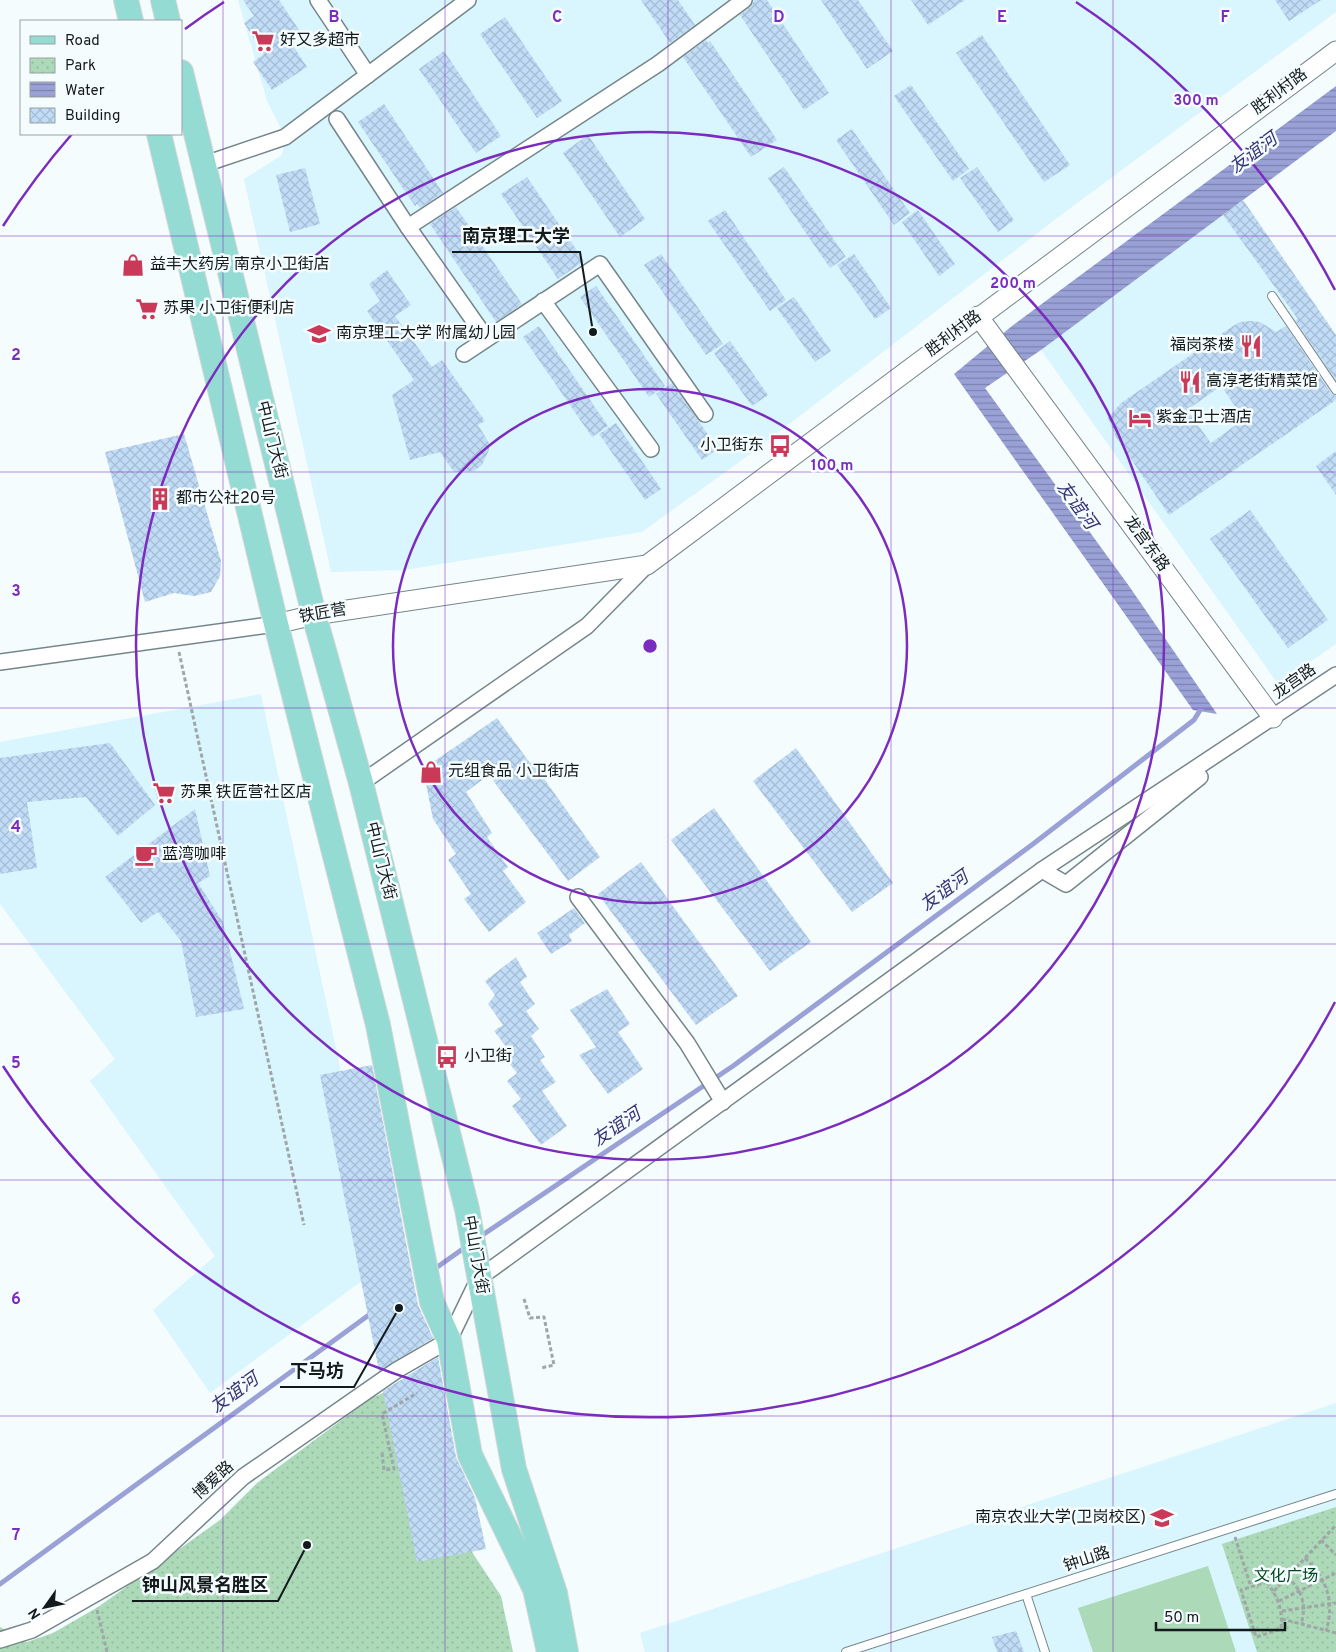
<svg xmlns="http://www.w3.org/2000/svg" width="1336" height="1652" font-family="Overpass,'Noto Sans SC',sans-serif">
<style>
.built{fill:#d9f5fd}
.grass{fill:#acd9b8}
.park{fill:url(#park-dots)}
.water{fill:url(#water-rules)}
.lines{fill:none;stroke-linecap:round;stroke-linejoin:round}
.stream{stroke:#9aa1d7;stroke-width:5}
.building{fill:url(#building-cross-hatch);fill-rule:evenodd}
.service-casing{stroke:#75868a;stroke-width:10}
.minor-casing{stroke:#75868a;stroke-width:18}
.tertiary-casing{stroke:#75868a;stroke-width:21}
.primary-casing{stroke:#d5d6d6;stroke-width:26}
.path{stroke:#9fa6a8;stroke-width:3;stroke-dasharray:4 2.5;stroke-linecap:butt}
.service{stroke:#fff;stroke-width:8}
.minor{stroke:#fff;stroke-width:15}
.tertiary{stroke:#fff;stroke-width:19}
.primary{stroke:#94dbd3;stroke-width:24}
.grid{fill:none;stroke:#7b2cbf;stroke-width:1;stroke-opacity:0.55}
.ring{fill:none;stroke:#7b2cbf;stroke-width:2.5}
.labels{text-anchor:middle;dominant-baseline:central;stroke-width:5;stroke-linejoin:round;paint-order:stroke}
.poi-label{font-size:16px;fill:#131a1b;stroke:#f5fcfe;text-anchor:start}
.street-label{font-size:16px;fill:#131a1b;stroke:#f5fcfe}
.park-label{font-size:16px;fill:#034622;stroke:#f5fcfe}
.water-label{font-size:18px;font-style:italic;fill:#343576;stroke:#f5fcfe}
.grid-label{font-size:16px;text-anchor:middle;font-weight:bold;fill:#7b2cbf;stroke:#f5fcfe;stroke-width:5;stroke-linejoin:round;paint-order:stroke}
.centre{fill:#7b2cbf;stroke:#f5fcfe;stroke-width:2.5}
.ring-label{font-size:15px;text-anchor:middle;font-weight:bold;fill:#7b2cbf;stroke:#f5fcfe;stroke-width:5;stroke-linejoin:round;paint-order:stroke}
.leader{fill:none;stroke:#131a1b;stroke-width:2}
.callout-dot{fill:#131a1b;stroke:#f5fcfe;stroke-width:2}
.callout-label{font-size:18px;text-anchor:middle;font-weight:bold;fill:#131a1b;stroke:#f5fcfe;stroke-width:5;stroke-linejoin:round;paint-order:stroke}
</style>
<defs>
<pattern id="park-dots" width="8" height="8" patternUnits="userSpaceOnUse" patternTransform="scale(1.25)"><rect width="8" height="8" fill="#acd9b8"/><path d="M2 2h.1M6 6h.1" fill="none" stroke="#93ba9e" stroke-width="1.8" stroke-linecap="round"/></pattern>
<pattern id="water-rules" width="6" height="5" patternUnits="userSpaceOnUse" patternTransform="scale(1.25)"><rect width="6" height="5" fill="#9aa1d7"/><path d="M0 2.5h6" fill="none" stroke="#7c82ae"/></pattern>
<pattern id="building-cross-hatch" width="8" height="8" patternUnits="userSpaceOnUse" patternTransform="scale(1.25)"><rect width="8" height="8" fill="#c1dcf7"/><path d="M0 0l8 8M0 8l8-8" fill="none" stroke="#a5bcd3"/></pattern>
</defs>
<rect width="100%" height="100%" fill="#f5fcfe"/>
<g class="built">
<polygon points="238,0 1336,0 1336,12 1065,212 753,452 642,532 404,570 331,572 244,179 282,155 285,137 267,101"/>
<polygon points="1243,200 1336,335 1336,644 1278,684 1041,350"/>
<polygon points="261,694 382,1266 210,1393 153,1310 215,1256 90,1081 115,1059 0,904 0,742"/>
<polygon points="1336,1403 1336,1652 645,1652 640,1633"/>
</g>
<polygon class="grass" points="1208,1566 1236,1652 1093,1652 1078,1608"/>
<g class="park">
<polygon points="403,1385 431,1490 501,1596 513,1652 0,1652 0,1627 27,1642 53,1633 98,1607 220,1520 257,1483 371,1398"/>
<polygon points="1336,1507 1336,1652 1257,1652 1222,1544"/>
</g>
<polygon class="water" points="1336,86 1336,131 1041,350 985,388 1129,586 1217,714 1193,710 954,374 1012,326"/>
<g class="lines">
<g class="stream">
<polyline points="478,1238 733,1066 1033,844 1194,720 1202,707"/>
<polyline points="433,1270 467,1246"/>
<polyline points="0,1584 373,1312"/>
</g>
</g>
<g class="building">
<polygon points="243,0 279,0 299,30 288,38 307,67 272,90 253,62 264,54 244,23 254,16"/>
<polygon points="641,0 678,0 695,25 670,43"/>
<polygon points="754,0 767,0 829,93 804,110 740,15 750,7"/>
<polygon points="821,0 858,0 893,51 867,69"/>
<polygon points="911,0 965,0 928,25"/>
<polygon points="1275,0 1321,0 1289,21"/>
<polygon points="505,17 562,101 537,118 480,34"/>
<polygon points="982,35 1070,165 1044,182 956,53"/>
<polygon points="706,40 708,43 710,41 777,140 751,157 683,57"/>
<polygon points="444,51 501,136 476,153 419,69"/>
<polygon points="911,85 969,169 953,181 894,96"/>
<polygon points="384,104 443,193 420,208 417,204 415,206 358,122"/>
<polygon points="852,129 910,213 894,225 836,140"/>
<polygon points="588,135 645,219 620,237 563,153"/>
<polygon points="784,167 846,257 830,268 768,178"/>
<polygon points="977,167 1014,220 998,232 960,178"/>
<polygon points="305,168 320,224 290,232 276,175"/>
<polygon points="527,177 584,261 558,279 501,194"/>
<polygon points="1243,200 1336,335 1336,380 1295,320 1298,319 1223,215"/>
<polygon points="456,207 522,304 496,322 430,224"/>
<polygon points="725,210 786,300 770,311 708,221"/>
<polygon points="918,210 955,264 939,276 902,222"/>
<polygon points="661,254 723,344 706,355 644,265"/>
<polygon points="854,254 891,308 875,319 837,265"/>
<polygon points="387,270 411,305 395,316 432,367 442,360 485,421 478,425 489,443 489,450 482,465 474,471 454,472 440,452 410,460 392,395 414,380 367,311 380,301 369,284"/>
<polygon points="596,286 665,386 649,397 580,297"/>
<polygon points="794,297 831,351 815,362 777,308"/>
<path d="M1250 321 1260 322 1276 332 1286 326 1331 393 1336 396V400L1169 515 1116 437 1108 418 1121 403 1233 326 1240 322ZM1221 386 1244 419 1211 443 1187 410Z"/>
<polygon points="539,326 608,426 592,437 523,337"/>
<polygon points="730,341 768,395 752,406 714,353"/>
<polygon points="672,383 718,449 702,460 656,394"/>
<polygon points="616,423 661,489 645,500 599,434"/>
<polygon points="184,434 221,561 220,576 211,592 194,596 174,593 145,602 105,452"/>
<polygon points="1336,451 1336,495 1316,466"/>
<polygon points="1250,510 1328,620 1288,648 1210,539"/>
<polygon points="497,718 530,763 532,762 600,857 568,881 489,775 466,792 492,833 487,837 508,867 503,871 526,902 489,932 464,899 471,894 448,860 456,854 433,819 423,769"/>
<polygon points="110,743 155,805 118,836 86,797 27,802 37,868 0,874 0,758"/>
<polygon points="796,748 893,883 852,912 753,781"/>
<polygon points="714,808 811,942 770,971 671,840"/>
<polygon points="195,809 210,876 198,883 223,922 244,1009 196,1017 181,941 158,912 141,923 105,877"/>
<polygon points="641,862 738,996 696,1025 598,894"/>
<polygon points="574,908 585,923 569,935 572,941 551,954 537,933"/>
<polygon points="516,957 527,977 520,982 535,1004 526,1011 539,1029 531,1036 545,1057 540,1060 556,1082 542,1091 567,1126 541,1145 512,1106 521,1099 507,1081 517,1073 502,1054 508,1049 494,1031 503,1025 488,1004 495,995 485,981"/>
<polygon points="607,989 630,1024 618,1032 643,1069 608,1094 579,1055 596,1047 570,1010"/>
<polygon points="372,1065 418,1305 433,1338 379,1371 320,1075"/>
<polygon points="438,1357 456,1457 475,1498 486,1549 417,1562 383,1391"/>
<polygon points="1016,1631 1024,1652 997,1652 992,1637"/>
</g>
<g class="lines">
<defs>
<g id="service">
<polyline points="1272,296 1336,390"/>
<polyline points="1026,1594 1045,1652"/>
<polyline points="846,1652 1336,1494"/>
</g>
<g id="minor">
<polyline points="318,0 368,75"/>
<polyline points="337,119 408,227 486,338"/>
<polyline points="205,164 285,137 468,0"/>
<polyline points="408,227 658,64 744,0"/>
<polyline points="543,301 651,449"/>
<polyline points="464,354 600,264 705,414"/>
<polyline points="0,662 276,624"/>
<polyline points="361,783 587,626 647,565"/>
<polyline points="1042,870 1066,884 1200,777"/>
<polyline points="578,897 687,1043 723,1102"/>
<polyline points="0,1640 32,1630 153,1561 243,1477 397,1370 449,1340 479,1278 1042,870 1336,675"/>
</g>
<g id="tertiary">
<polyline points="978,316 1273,718"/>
<polyline points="276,624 314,615 647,565 1336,51"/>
</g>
<g id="primary">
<polyline points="126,0 131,21"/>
<polyline points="163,0 168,21"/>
<polyline points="181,72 314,615 361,783 467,1209 514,1469 555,1593 566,1652"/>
<polyline points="159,134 276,624 378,1025 432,1302 449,1340 470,1455 535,1589 549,1652"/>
</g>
</defs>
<use href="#service" class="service-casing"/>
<use href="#minor" class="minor-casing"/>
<use href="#tertiary" class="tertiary-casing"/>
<use href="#primary" class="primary-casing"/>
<g class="path">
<polyline points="179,652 304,1225"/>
<polyline points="524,1299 530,1318 544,1317 554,1365 541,1368"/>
<polyline points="382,1453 384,1470 394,1469 382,1414 417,1393"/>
<polyline points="1235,1537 1251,1587"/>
<polyline points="1321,1540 1336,1555"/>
<path d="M1305 1558C1327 1579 1335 1602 1326 1631"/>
<path d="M1287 1577C1302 1590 1307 1604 1301 1624"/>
<path d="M1267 1582C1278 1598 1283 1610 1281 1629L1256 1637 1241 1590Z"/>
<polyline points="1274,1591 1336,1525"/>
<polyline points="1279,1601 1336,1573"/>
<polyline points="97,1610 107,1652"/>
<polyline points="1282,1611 1336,1603"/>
<polyline points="1282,1619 1336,1633"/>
</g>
<use href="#service" class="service"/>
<use href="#minor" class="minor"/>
<use href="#tertiary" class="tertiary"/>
<use href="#primary" class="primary"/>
</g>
<path class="grid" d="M223 0V1652M445 0V1652M668 0V1652M891 0V1652M1113 0V1652M0 236H1336M0 472H1336M0 708H1336M0 944H1336M0 1180H1336M0 1416H1336"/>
<g class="ring">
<circle cx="650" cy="646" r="257"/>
<circle cx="650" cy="646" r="514"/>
<path d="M1335 1002A772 772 0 0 1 3 1066M3 226A772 772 0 0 1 72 134M185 29A772 772 0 0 1 224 2M1076 2A772 772 0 0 1 1335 290"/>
</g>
<defs>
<symbol id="supermarket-bare" viewBox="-9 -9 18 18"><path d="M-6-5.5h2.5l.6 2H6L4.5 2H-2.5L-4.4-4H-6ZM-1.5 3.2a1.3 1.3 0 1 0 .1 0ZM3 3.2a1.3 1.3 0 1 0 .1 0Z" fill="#ca3a58" stroke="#f5fcfe" stroke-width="2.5" paint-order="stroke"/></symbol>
<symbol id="shop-bare" viewBox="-9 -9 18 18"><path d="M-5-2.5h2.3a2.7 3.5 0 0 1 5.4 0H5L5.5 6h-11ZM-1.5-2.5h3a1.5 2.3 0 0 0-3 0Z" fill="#ca3a58" stroke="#f5fcfe" stroke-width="2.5" paint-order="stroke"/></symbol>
<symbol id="school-bare" viewBox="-9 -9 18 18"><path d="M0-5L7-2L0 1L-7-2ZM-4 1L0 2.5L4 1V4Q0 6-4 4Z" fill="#ca3a58" stroke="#f5fcfe" stroke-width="2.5" paint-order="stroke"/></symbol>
<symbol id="restaurant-bare" viewBox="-9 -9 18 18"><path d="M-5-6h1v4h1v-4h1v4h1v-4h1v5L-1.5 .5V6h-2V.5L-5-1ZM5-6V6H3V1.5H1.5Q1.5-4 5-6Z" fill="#ca3a58" stroke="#f5fcfe" stroke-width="2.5" paint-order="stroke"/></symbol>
<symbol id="hotel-bare" viewBox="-9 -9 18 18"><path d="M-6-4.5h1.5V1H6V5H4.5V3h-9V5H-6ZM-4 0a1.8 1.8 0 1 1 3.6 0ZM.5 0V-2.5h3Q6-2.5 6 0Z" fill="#ca3a58" stroke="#f5fcfe" stroke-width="2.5" paint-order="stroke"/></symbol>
<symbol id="bus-bare" viewBox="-9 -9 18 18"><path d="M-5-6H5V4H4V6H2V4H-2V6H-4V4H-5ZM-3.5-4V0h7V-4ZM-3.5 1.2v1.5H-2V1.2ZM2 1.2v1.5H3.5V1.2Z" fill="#ca3a58" stroke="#f5fcfe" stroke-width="2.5" paint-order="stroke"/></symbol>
<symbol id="building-bare" viewBox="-9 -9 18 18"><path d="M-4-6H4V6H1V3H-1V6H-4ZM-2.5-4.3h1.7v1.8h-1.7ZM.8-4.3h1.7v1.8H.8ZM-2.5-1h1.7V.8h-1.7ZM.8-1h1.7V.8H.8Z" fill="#ca3a58" stroke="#f5fcfe" stroke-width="2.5" paint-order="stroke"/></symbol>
<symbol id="cafe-bare" viewBox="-9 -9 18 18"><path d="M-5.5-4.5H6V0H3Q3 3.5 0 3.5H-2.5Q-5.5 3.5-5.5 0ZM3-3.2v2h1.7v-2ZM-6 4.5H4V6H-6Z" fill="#ca3a58" stroke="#f5fcfe" stroke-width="2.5" paint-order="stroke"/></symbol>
<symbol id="university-bare" viewBox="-9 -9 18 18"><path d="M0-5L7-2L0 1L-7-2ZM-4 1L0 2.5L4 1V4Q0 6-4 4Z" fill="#ca3a58" stroke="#f5fcfe" stroke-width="2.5" paint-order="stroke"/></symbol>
</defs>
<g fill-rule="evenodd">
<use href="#supermarket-bare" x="247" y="25" width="32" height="32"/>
<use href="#shop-bare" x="117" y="249" width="32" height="32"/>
<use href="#supermarket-bare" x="131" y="293" width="32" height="32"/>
<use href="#school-bare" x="303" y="318" width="32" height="32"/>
<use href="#restaurant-bare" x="1235" y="330" width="32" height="32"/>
<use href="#restaurant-bare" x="1174" y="366" width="32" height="32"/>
<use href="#hotel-bare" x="1124" y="402" width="32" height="32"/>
<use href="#bus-bare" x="764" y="430" width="32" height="32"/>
<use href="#building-bare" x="144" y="483" width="32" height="32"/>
<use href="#shop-bare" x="415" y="756" width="32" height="32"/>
<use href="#supermarket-bare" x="148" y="777" width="32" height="32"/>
<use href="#cafe-bare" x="130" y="839" width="32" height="32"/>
<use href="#bus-bare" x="431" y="1041" width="32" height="32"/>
<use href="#university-bare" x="1146" y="1502" width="32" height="32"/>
</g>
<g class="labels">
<g class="poi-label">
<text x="280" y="41">好又多超市</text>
<text x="150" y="265">益丰大药房 南京小卫街店</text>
<text x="163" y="309">苏果 小卫街便利店</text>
<text x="336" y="334">南京理工大学 附属幼儿园</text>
<text x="1234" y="346" text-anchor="end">福岗茶楼</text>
<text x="1206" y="382">高淳老街精菜馆</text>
<text x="1156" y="418">紫金卫士酒店</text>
<text x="764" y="446" text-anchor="end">小卫街东</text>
<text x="176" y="499">都市公社20号</text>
<text x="448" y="772">元组食品 小卫街店</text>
<text x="180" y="793">苏果 铁匠营社区店</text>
<text x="162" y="855">蓝湾咖啡</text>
<text x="464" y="1057">小卫街</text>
<text x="1146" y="1518" text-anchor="end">南京农业大学(卫岗校区)</text>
</g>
<g class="street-label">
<text transform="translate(1280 92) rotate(-37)">胜利村路</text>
<text transform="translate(954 334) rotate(-37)">胜利村路</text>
<text transform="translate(271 440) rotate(76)">中山门大街</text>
<text transform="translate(1146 544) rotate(54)">龙宫东路</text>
<text transform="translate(323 614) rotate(-10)">铁匠营</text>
<text transform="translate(1295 682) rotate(-35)">龙宫路</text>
<text transform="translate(380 861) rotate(76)">中山门大街</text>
<text transform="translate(475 1255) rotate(80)">中山门大街</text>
<text transform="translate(214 1481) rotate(-42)">博爱路</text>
<text transform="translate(1087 1560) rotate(-18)">钟山路</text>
</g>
<g class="park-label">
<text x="1286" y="1577">文化广场</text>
</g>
<g class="water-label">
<text transform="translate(1254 154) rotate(-37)">友谊河</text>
<text transform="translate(1076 506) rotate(54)">友谊河</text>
<text transform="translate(945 892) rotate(-36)">友谊河</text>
<text transform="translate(617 1128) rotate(-34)">友谊河</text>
<text transform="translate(235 1394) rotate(-36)">友谊河</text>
</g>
</g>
<g class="grid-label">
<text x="334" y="22">B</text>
<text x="557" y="22">C</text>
<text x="779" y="22">D</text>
<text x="1002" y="22">E</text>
<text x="1225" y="22">F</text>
<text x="16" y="360">2</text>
<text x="16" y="596">3</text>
<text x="16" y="832">4</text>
<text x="16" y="1068">5</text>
<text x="16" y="1304">6</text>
<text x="16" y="1540">7</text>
</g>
<circle cx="650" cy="646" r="8" class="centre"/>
<g class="ring-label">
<text x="1196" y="105">300 m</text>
<text x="1013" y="288">200 m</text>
<text x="832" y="470">100 m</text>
</g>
<path class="leader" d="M593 332L580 252H452M399 1308L354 1387H280M307 1545L278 1601H132"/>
<g class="callout-dot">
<circle cx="593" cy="332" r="5"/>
<circle cx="399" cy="1308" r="5"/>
<circle cx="307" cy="1545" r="5"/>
</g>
<g class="callout-label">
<text x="516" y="242">南京理工大学</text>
<text x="317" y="1377">下马坊</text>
<text x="205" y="1591">钟山风景名胜区</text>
</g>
<rect x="20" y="20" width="162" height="115" fill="#f5fcfe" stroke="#9ba2a3"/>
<rect x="30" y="36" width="25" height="8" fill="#94dbd3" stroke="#9ba2a3"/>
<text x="65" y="45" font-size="15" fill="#131a1b">Road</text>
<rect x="30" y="58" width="25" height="15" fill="url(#park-dots)" stroke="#9ba2a3"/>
<text x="65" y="70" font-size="15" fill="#131a1b">Park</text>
<rect x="30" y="82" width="25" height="15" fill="url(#water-rules)" stroke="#9ba2a3"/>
<text x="65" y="95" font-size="15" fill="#131a1b">Water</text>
<rect x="30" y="108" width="25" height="15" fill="url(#building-cross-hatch)" stroke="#9ba2a3"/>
<text x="65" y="120" font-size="15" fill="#131a1b">Building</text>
<g transform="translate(45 1607) rotate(237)" stroke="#f5fcfe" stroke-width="4" paint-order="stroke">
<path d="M0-4L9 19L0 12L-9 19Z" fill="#131a1b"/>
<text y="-8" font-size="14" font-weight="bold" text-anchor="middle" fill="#131a1b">N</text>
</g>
<path d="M1156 1622v8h129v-8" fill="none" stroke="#131a1b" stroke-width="2.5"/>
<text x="1164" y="1622" font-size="15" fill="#131a1b" stroke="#f5fcfe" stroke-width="4" paint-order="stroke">50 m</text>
</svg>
